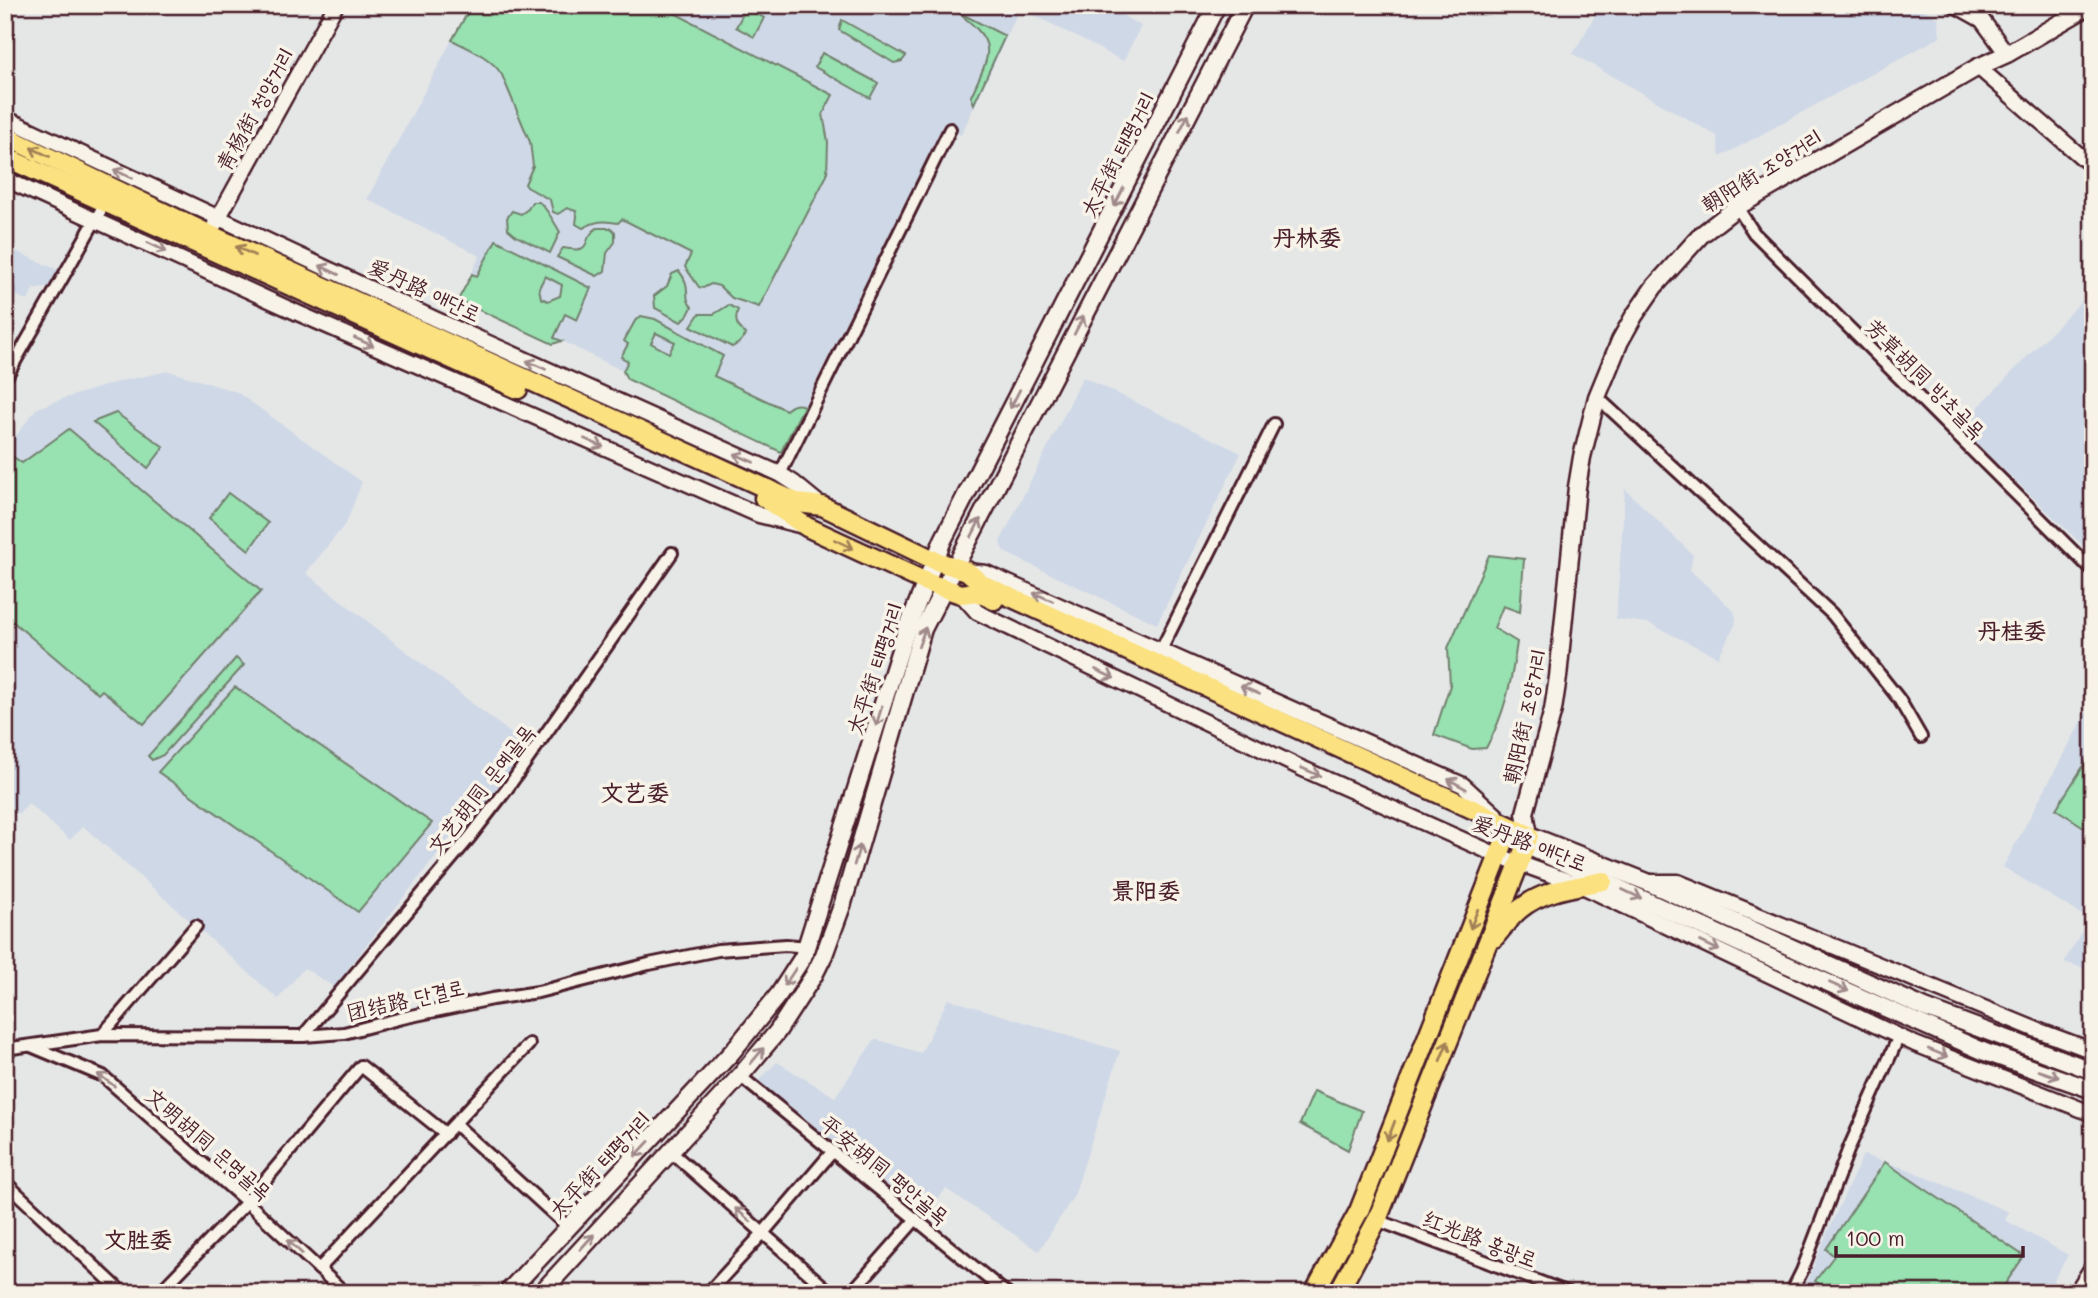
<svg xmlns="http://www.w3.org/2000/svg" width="2098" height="1298" font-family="Mali,'LXGW WenKai TC','Poor Story',sans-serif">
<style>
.built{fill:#cfd8e6}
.green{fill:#98e1b0;stroke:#71806e;stroke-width:2;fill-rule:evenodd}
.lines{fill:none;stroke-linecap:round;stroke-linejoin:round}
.minor-casing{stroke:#4a1f2b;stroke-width:16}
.tertiary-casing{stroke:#4a1f2b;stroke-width:19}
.secondary-casing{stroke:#4a1f2b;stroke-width:21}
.primary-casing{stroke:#4a1f2b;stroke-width:23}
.minor{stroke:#f7f3e8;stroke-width:10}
.tertiary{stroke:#f7f3e8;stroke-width:14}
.secondary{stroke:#f7f3e8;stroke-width:16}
.primary{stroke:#fbe180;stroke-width:18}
.oneway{stroke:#a0898a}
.oneway2{stroke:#a28056}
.labels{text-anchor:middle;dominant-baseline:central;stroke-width:7;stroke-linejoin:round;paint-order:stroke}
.street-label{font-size:21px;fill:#4a1f2b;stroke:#f7f3e8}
.neighbourhood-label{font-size:23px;font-weight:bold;fill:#4a1f2b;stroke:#f7f3e8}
</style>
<rect width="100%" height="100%" fill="#e5e7e7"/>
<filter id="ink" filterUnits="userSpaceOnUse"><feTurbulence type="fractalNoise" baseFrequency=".0143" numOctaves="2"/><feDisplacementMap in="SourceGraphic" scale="14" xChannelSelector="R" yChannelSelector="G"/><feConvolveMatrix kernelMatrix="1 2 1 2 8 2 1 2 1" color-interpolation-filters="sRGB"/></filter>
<g filter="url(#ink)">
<g class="built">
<polygon points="472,5 1104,5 1141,26 1123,61 1020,8 961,135 943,126 781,452 627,379 623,371 562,341 553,344 458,300 480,256 367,199 452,40"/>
<polygon points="1601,5 1916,5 1938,18 1940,37 1720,157 1717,136 1573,54"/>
<polygon points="15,251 58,270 51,284 46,288 33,289 28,301 5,290 5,271"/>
<polygon points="2093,289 2093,555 1959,427"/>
<polygon points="169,371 237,392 362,482 346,523 306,573 532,750 474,818 464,820 334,987 304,968 278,999 83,826 70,840 28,803 19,814 5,803 5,429 16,436 36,409 62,399 121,381"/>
<polygon points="1083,377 1241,453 1157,624 1004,552 1000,542"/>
<polygon points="1625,489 1693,555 1690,570 1734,611 1736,618 1735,625 1718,657 1648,623 1616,619"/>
<polygon points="2093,700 2093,971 2064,962 2089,919 2003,867"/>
<polygon points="948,999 1120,1051 1074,1196 1039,1251 946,1189 925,1214 757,1082 777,1062 835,1097 875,1039 921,1053"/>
<polygon points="1863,1155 1907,1169 2009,1212 2005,1220 2068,1255 2046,1293 1801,1293 1809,1278 1827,1233"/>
</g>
<g class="green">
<path d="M472 5H659L833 95 823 114 828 142 827 175 759 307 732 298 719 286 711 284 703 288 699 287 685 267 691 254 622 219 618 223C603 220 596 221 583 228L576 224 577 216 576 211 567 208 558 214 553 212 550 200 527 187 525 184 533 166 530 142 502 75C491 57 470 49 452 40Z"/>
<polygon points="746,8 764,18 754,37 736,27"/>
<path d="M956 11 1005 36 974 104 971 96C992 51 998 43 956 11Z"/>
<polygon points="842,20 906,56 902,61 894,63 839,30"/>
<polygon points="822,53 878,83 870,98 815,67"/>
<path d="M532 202H539C545 206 556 225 560 232L550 253 516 236 508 229 507 218 512 211 521 214 528 209Z"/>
<path d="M597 228H611L615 232V242L607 253 605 271 597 276 557 257 563 248C596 254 579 240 597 228Z"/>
<path d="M496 240 591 288 577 320 565 314 554 338 562 341 553 344 458 300 472 274 477 276ZM545 276 562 285 560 296 548 301 541 298 539 288Z"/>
<path d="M679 271C693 287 682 297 692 307L688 315 681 322 655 308 654 296 667 286 672 274Z"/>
<path d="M729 305 738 310C734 322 737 326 746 335L739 343 732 347 691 326 699 314H714Z"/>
<path d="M641 316 655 319 723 356 714 376 786 410C792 405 796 403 804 406L781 452 627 379 623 371 628 361 621 357 628 344 624 341 635 321ZM656 333 675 342 669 353 651 343Z"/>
<polygon points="116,413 164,447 148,468 93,422"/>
<polygon points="69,429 261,591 144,724 102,690 98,694 5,615 5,451 22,463"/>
<polygon points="228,493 268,523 249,550 209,518"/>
<path d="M1489 555 1524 559 1520 612 1503 606 1494 628 1517 642C1512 680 1505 714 1486 748L1472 749 1434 735 1450 685 1448 648Z"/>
<polygon points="236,658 244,665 163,755 152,760 148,756"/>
<polygon points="235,687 432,823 358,912 158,772"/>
<polygon points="2093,751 2093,833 2056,809"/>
<polygon points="1314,1091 1362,1111 1348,1150 1300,1124"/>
<polygon points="1885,1162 2024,1256 1999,1293 1833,1293 1815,1281 1834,1256 1826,1249"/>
</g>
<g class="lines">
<defs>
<g id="minor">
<polyline points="1737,207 1754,233 2093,571"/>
<polyline points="5,379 105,203"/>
<polyline points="1597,397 1832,614 1899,699 1921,737"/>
<polyline points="780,474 950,129"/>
<polyline points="1161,650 1274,424"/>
<polyline points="102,1035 196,926"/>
<polyline points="303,1036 470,837 507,789 672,553"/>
<polyline points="31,1046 103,1076 247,1202 345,1293"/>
<polyline points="5,1049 102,1035 303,1036 344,1033 402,1018 492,999 538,992 649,964 718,950 786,945 808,947"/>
<polyline points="740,1076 1006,1293"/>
<polyline points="455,1124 568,1227"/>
<polyline points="670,1151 831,1293"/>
<polyline points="5,1182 123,1293"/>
<polyline points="1377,1220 1569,1293"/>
<polyline points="319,1269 529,1044"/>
<polyline points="159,1293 247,1202 361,1066 446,1134"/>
<polyline points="708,1293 763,1233 833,1151"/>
<polyline points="851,1293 916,1219"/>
<polyline points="1791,1293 1802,1271 1849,1148 1899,1036"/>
</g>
<g id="tertiary">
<polyline points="1955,5 1982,20 2007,54"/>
<polyline points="1978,67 2093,167"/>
<polyline points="5,118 435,319 780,474 794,483 822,506"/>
<polyline points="5,179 300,314 759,515 799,525"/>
<polyline points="215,224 336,5"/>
<polyline points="967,571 986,573 1463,785 1498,817"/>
<polyline points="961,594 977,612 1301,768 1499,856 1582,886 1915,1044 2093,1114"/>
<polyline points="1648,882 1678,882 2037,1030 2093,1051"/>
<polyline points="2076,1293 2093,1266"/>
</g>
<g id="secondary">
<polyline points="2091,5 2007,54 1978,67 1737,207 1701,235 1654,287 1634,316 1620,341 1597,397 1582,457 1577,487 1558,677 1553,710 1525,813 1529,835 1647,882 1925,1008 2093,1071"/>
<polyline points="1525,845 1756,951 1985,1052 2093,1090"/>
<polyline points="507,1293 732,1052 779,994 803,957 906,631 943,540 1217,5"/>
<polyline points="541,1293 740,1076 777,1032 814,975 824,955 843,903 923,629 1245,5"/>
</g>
<g id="primary">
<polyline points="5,136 209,234 798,503 822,506 936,561 967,571 982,584 1529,835 1519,864 1377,1220 1338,1293"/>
<polyline points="5,157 518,389"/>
<polyline points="764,498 807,527 926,582 961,594 977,592 994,600"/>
<path d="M1494 938C1502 929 1510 917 1520 909 1543 890 1574 887 1603 881"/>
<polyline points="1314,1293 1359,1211 1510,827"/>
</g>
</defs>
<use href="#minor" class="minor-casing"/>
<use href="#tertiary" class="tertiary-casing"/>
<use href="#secondary" class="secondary-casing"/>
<use href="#primary" class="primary-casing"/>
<use href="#minor" class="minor"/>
<use href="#tertiary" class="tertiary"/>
<use href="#secondary" class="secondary"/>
<use href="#primary" class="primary"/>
</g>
<defs><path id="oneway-shaft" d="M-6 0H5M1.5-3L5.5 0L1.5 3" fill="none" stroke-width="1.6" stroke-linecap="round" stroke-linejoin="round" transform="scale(1.75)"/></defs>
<g class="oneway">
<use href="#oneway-shaft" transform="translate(1184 123) rotate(-63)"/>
<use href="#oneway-shaft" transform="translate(123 174) rotate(-155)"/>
<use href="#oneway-shaft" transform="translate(1119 197) rotate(117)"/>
<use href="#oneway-shaft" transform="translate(157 247) rotate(25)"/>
<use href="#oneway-shaft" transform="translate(329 270) rotate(-155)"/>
<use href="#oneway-shaft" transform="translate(1079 325) rotate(-63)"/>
<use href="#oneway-shaft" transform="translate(364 342) rotate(24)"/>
<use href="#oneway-shaft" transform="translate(536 365) rotate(-156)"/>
<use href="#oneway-shaft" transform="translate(1015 399) rotate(117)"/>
<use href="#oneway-shaft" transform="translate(594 443) rotate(24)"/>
<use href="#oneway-shaft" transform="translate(744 458) rotate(-156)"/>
<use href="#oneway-shaft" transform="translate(976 528) rotate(-63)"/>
<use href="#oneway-shaft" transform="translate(1043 597) rotate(-157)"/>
<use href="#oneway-shaft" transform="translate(922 637) rotate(-70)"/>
<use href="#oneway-shaft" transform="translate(1105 674) rotate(26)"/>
<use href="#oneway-shaft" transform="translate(1250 690) rotate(-156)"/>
<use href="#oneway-shaft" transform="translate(879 716) rotate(107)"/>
<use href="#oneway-shaft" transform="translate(1311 772) rotate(24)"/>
<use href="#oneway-shaft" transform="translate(1457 784) rotate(-151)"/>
<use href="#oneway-shaft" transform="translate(857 855) rotate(-74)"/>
<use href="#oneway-shaft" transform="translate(1632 894) rotate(25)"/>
<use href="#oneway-shaft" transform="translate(1710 946) rotate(25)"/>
<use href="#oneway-shaft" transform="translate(790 977) rotate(123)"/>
<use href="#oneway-shaft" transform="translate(1839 987) rotate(24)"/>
<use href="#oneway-shaft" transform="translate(1938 1053) rotate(22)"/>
<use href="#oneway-shaft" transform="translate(757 1056) rotate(-50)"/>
<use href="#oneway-shaft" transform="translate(2049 1074) rotate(19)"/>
<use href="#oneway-shaft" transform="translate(106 1080) rotate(-144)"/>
<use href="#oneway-shaft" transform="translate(642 1149) rotate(133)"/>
<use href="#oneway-shaft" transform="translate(743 1215) rotate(-139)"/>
<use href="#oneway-shaft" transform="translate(587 1242) rotate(-48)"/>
<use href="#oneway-shaft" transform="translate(295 1247) rotate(-137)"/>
</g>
<g class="oneway2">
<use href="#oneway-shaft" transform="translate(40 152) rotate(-154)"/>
<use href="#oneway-shaft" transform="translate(245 251) rotate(-155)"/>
<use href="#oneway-shaft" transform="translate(844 544) rotate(25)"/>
<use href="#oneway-shaft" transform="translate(1474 919) rotate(111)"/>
<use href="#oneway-shaft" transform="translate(1444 1051) rotate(-68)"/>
<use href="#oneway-shaft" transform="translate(1391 1131) rotate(111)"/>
</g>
</g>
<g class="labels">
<g class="street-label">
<text transform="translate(254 109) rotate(-61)">青杨街 청양거리</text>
<text transform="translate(1117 154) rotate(-63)">太平街 태평거리</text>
<text transform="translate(1761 170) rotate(-32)">朝阳街 조양거리</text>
<text transform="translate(425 289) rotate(25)">爱丹路 애단로</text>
<text transform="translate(1926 378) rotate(45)">芳草胡同 방초골목</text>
<text transform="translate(874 668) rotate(-72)">太平街 태평거리</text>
<text transform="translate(1524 716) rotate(-78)">朝阳街 조양거리</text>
<text transform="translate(480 789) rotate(-52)">文艺胡同 문예골목</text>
<text transform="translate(1530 842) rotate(21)">爱丹路 애단로</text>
<text transform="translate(405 999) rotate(-13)">团结路 단결로</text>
<text transform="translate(209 1143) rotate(41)">文明胡同 문명골목</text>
<text transform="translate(599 1164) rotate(-47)">太平街 태평거리</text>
<text transform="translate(885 1169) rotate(39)">平安胡同 평안골목</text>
<text transform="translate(1480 1238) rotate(21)">红光路 홍광로</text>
</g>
<g class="neighbourhood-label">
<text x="1307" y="237">丹林委</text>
<text x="2012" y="630">丹桂委</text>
<text x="635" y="792">文艺委</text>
<text x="1146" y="890">景阳委</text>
<text x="138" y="1239">文胜委</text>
</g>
</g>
<rect width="2098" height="1298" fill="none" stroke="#f7f3e8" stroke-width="28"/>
<rect x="14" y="14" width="2070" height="1270" fill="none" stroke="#4a1f2b" stroke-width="2.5" filter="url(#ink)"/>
<path d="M1836 1246v10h187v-10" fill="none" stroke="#4a1f2b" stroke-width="3.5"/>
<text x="1846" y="1246" font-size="21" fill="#4a1f2b" stroke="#f7f3e8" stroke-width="5" paint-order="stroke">100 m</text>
</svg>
